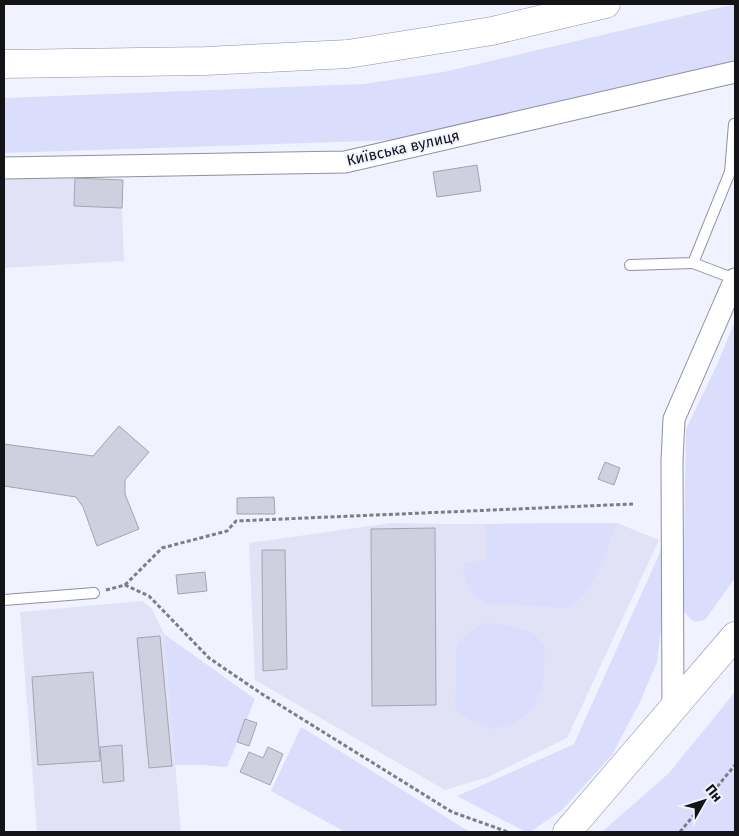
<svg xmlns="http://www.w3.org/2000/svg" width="739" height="836" font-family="'Fira Sans',sans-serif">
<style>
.built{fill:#e1e2f5}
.green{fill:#dbddfd}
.building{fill:#cfd0df;stroke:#a3a4b3}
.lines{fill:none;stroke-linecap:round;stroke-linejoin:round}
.service-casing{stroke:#90909f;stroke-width:12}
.minor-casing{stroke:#90909f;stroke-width:23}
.primary-casing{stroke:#90909f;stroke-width:29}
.path{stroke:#7c7d85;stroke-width:3;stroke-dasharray:4 2.5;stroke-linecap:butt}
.service{stroke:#fff;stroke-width:10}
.minor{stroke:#fff;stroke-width:21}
.primary{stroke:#fff;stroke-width:28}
.labels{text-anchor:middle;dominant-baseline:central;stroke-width:4;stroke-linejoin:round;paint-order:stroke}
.street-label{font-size:15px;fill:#131318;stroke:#f1f2ff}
</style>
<rect width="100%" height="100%" fill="#f1f2ff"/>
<g class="built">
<polygon points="75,178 74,206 122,208 124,261 4,268 4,179"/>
<polygon points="391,523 448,524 617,523 659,540 567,738 488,777 445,790 255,680 249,543"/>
<polygon points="142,601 152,609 164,634 181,832 37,832 20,612"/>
</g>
<g class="green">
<polygon points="735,4 735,64 399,140 4,153 4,98 364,84 444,72"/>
<polygon points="735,321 735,578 705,620 694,622 683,611 686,429 717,365"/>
<polygon points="617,523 604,557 588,590 577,602 565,608 487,603 472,595 463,574 465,562 487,560 486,524"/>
<polygon points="662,548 664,606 657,662 640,702 612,755 562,810 530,832 526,832 457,796 494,780 574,744"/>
<polygon points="485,623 506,625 533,633 545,646 543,686 530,712 513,723 493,729 468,719 455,710 457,644 467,633"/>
<polygon points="164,634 255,699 227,767 203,765 175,765"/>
<polygon points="735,692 735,832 602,832 669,773"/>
<polygon points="301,727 470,832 345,832 271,791"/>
</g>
<g class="building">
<polygon points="477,165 481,191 437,197 433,172"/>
<polygon points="75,178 123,180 122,208 74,206"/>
<polygon points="119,426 149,452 125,480 125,494 139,529 97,546 83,507 76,497 4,486 4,444 93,456"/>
<polygon points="605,462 620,468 614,485 598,479"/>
<polygon points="274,497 275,514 237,514 237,498"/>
<polygon points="435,528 436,705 372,706 371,529"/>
<polygon points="262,550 285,550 287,669 263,671"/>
<polygon points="205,572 207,591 178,594 176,575"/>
<polygon points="160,636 172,766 149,768 137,638"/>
<polygon points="93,672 100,761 38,765 32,677"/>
<polygon points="245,719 257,723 249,746 237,742"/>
<polygon points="122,745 124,781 103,783 100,747"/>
<polygon points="268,747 283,754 270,785 240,772 249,752 263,758"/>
</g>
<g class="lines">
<defs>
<g id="service">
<polyline points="693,263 735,279"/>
<polyline points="630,265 693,263 730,172 734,124"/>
<polyline points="4,600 94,593"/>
</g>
<g id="minor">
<polyline points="4,168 345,162 735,72"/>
<polyline points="673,710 672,461 674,419 735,279"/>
</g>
<g id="primary">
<polyline points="4,64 206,61 348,54 492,31 606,4"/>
<polyline points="567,832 735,636"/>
</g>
</defs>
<use href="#service" class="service-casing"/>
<use href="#minor" class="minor-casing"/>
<use href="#primary" class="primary-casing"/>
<g class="path">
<polyline points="125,585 162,548 227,531 236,521 633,504"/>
<polyline points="106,590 125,585 149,596 209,658 262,694 452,812 508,832"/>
<polyline points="680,832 735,765"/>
</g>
<use href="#service" class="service"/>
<use href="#minor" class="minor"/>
<use href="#primary" class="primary"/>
</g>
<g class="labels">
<g class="street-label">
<text transform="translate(403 148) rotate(-13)">Київська вулиця</text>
</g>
</g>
<rect width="739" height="836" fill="none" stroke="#131318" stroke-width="10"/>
<g transform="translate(704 801) rotate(51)" stroke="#f1f2ff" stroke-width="4" paint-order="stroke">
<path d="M0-4L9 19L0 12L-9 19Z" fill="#131318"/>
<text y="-8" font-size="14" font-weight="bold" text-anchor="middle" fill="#131318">Пн</text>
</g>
</svg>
